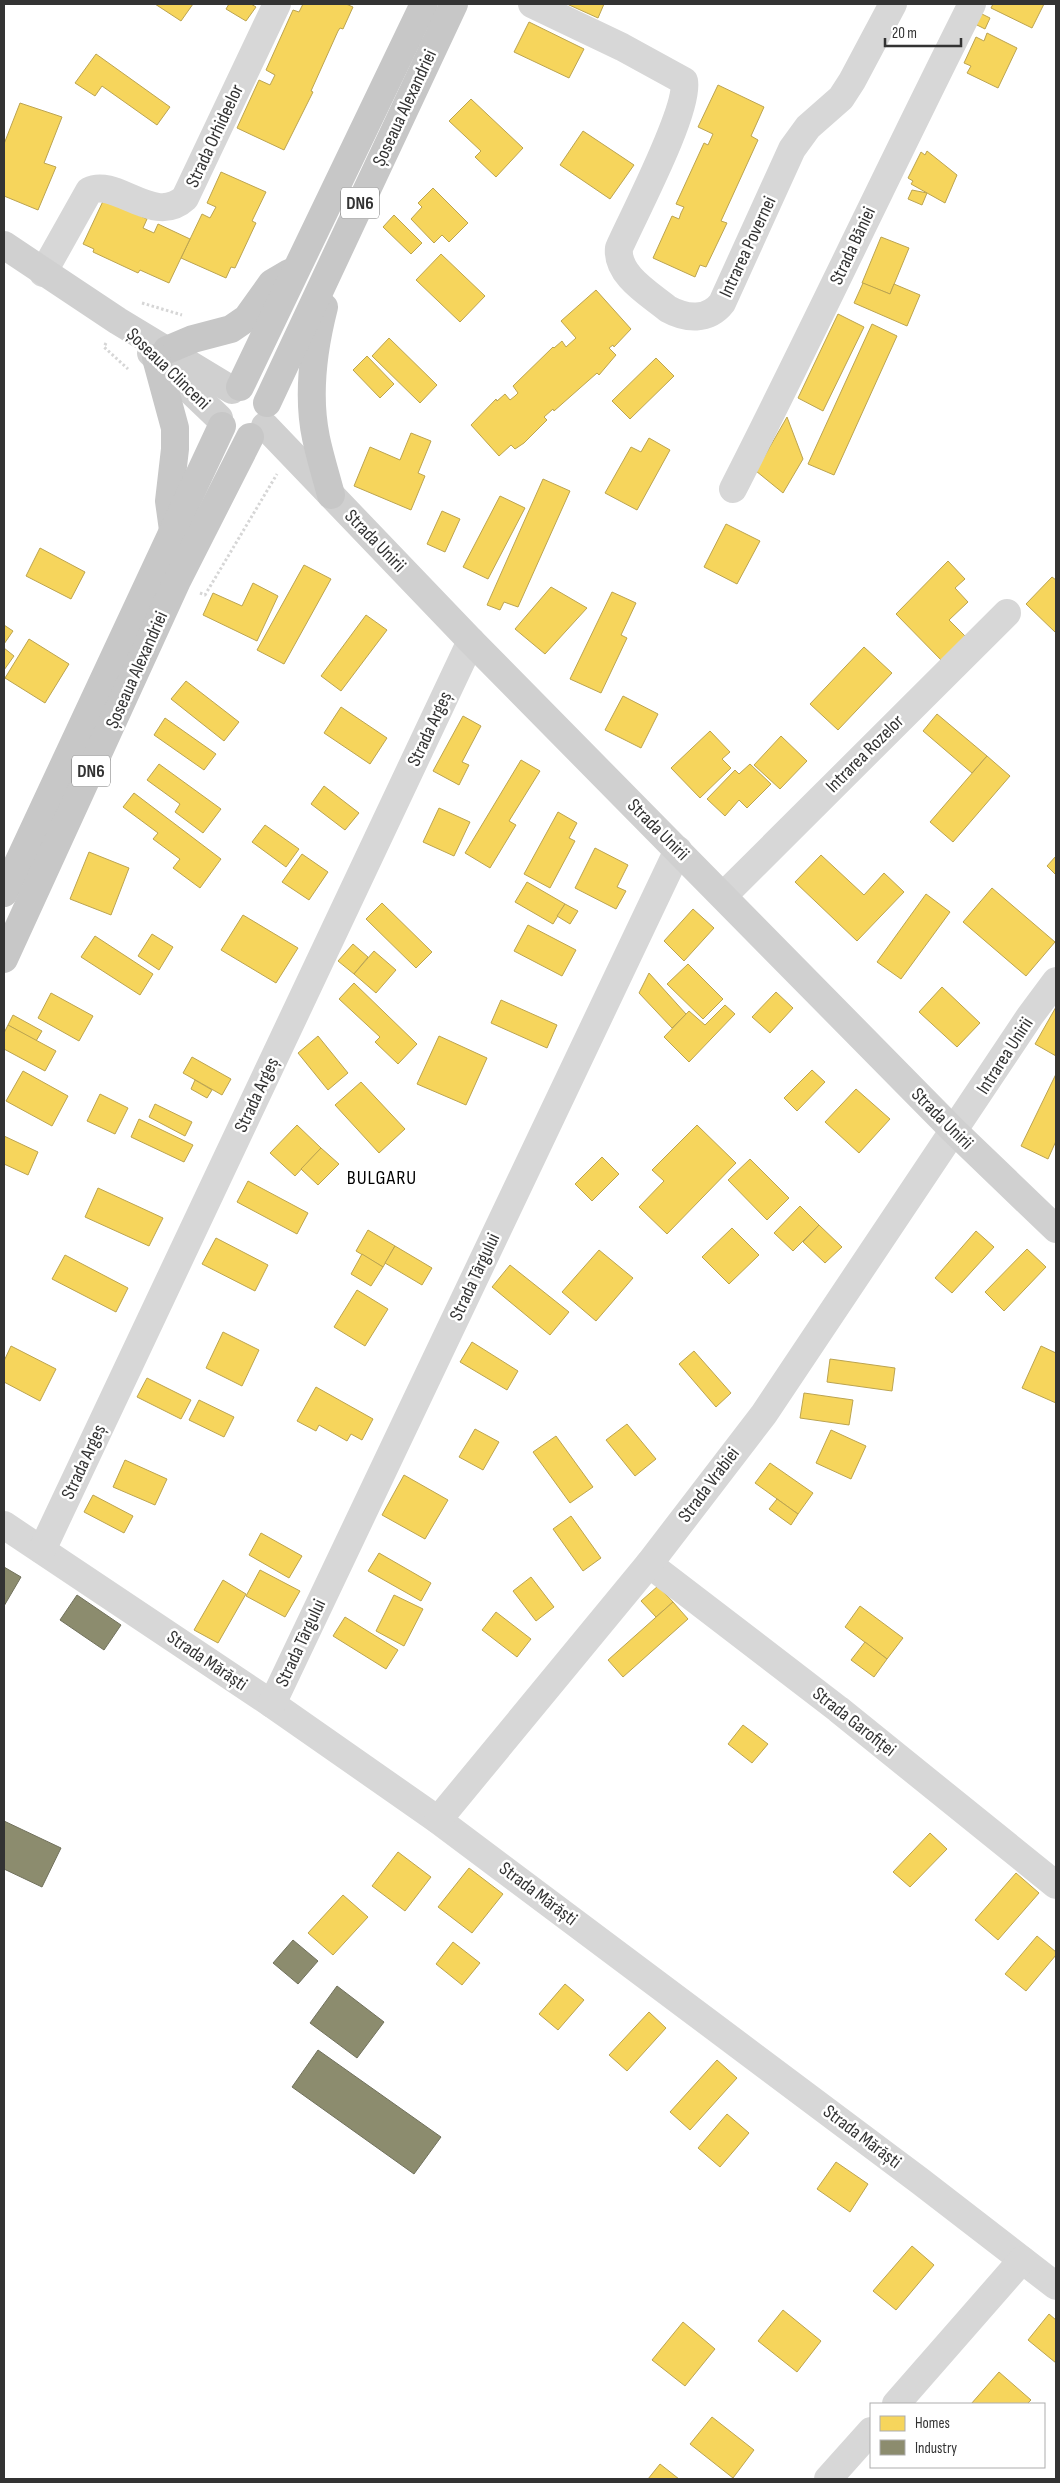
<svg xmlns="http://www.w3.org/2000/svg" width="1060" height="2483" font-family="'Sofia Sans Condensed',sans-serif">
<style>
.homes{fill:#f6d55c;stroke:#bca450}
.industry{fill:#8c8c6e;stroke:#71715c}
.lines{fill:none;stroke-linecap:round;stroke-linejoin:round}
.path{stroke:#d6d6d6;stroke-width:3;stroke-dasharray:2.5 2.5;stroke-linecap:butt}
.minor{stroke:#d7d7d7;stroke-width:28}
.secondary{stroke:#d0d0d0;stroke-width:28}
.trunk{stroke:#c7c7c7;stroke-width:28}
.labels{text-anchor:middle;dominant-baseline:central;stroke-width:5;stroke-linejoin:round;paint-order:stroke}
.shield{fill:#fff;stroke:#707070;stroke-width:1}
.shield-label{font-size:18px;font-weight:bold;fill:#333}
.street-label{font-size:19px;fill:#333;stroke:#fff}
.neighbourhood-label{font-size:20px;letter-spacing:1px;fill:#000;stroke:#fff}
</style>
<rect width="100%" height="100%" fill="#fff"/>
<g class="homes">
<polygon points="155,4 193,4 181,21"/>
<polygon points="229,4 251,4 256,7 246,21 226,9"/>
<polygon points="303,4 346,4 353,7 343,29 340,28 338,31 311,91 313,92 284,150 237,128 259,80 270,85 275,75 266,70 293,10 299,12"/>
<polygon points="567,4 604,4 598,18"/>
<polygon points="993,4 1044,4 1032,28 991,8"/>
<polygon points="980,13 990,18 985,29 975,24"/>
<polygon points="529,22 584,49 569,78 514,52"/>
<polygon points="987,33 1017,48 998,88 967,73 971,66 964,63 976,37 984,41"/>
<polygon points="96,54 170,107 157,125 102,86 95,96 75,83"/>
<polygon points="718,85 764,107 751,136 758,140 721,221 727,223 706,267 700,265 695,277 653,258 672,216 679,219 681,213 684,207 676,204 704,143 708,145 713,134 698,127"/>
<polygon points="471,99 523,148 496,177 475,157 481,151 449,121"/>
<polygon points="20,103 62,117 44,163 56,167 38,210 4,196 4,144"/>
<polygon points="583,131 634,165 610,199 560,165"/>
<polygon points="927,151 957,175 945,203 911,184 913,181 908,178 921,152 925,155"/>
<polygon points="221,172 266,192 252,221 256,223 235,268 231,267 226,278 181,258 202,214 210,218 216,207 207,203"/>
<polygon points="433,188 468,223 449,242 442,235 434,243 411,219 422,207 418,203"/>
<polygon points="912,190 927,193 922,205 908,199"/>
<polygon points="104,199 147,219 143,228 154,233 158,224 190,239 169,283 140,270 138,273 93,252 94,249 83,244"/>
<polygon points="394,215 422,243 411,254 383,227"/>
<polygon points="881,237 909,248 890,294 862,283"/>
<polygon points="441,254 485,296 460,322 416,280"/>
<polygon points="863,283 890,294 894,284 920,295 907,326 854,303"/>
<polygon points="596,290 631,329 614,347 613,345 609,348 616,355 599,375 597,373 554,411 553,409 544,417 547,420 524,443 515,449 511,445 499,456 471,425 496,399 497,401 505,394 510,400 515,396 518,393 513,386 553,347 554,348 562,341 566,347 576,338 561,321"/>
<polygon points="838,314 864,327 823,411 798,398"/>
<polygon points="872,324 897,336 834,475 808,464"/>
<polygon points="389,338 437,385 420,403 372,356"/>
<polygon points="367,356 394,384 380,398 353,370"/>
<polygon points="656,358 674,376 630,419 612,401"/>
<polygon points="787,417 803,459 783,493 756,471"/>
<polygon points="411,433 431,441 418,473 425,476 411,510 354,486 370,447 400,460"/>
<polygon points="649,438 670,450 637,510 605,493 631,447 641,452"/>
<polygon points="543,479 570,491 518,607 504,602 500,610 487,605"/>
<polygon points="500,496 525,508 488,579 463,567"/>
<polygon points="442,511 460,519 445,552 427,544"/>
<polygon points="726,524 760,541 737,584 704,567"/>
<polygon points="40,548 85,572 71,599 26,576"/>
<polygon points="948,561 965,579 955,588 968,602 949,620 967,638 943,662 896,614"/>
<polygon points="304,565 331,579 284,664 257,650"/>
<polygon points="1052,577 1056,580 1056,633 1026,604"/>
<polygon points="253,583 278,596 257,641 203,615 213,593 242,606"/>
<polygon points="551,587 587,608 545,654 515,629"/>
<polygon points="612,592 636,603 621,635 627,638 601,693 570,679"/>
<polygon points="366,615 387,630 341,691 321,676"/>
<polygon points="4,625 13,631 4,644"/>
<polygon points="29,639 69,664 45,703 5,678"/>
<polygon points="864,647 892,673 838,730 810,704"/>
<polygon points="4,648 14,656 4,670"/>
<polygon points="186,681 239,722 224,741 171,699"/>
<polygon points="623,696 658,714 641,748 605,730"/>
<polygon points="341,707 387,738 370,764 324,733"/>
<polygon points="937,714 987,756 972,773 923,731"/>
<polygon points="463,716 481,726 462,762 469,765 459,785 433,771"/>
<polygon points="165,718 216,754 204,770 154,735"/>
<polygon points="710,731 730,752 722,759 731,768 700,798 671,768"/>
<polygon points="781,736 807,761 780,789 754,765"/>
<polygon points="987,756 1010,776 953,842 930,822"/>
<polygon points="521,760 540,771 509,821 516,825 490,868 465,853"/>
<polygon points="159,764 221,809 203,833 175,812 180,804 147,780"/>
<polygon points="750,764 771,784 747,808 739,800 725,816 707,799 735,770 739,774"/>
<polygon points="324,786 359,813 345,830 311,804"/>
<polygon points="134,793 221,859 200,888 173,868 180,859 153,839 158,833 123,807"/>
<polygon points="439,808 470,822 454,856 423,842"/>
<polygon points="558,812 577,823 569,838 575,841 550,888 524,874"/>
<polygon points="265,825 299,849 286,867 252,842"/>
<polygon points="595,848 628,865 617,887 626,891 616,909 575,888"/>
<polygon points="89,852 129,868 111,915 70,899"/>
<polygon points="302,854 328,872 309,900 282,882"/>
<polygon points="821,855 864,895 884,873 904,892 857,941 795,882"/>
<polygon points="1056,856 1056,875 1047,866"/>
<polygon points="527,882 565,904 553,924 515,902"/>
<polygon points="992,888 1055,942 1026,976 963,922"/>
<polygon points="926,894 950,912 901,979 877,962"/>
<polygon points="382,903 432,952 416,968 366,919"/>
<polygon points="565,904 578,911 570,924 557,916"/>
<polygon points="693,909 714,928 684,961 664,941"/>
<polygon points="243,915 298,948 276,983 221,950"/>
<polygon points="528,925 576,950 562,976 514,951"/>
<polygon points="152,934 173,947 159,970 138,956"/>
<polygon points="95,936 153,974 140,995 81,957"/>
<polygon points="353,944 368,957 354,974 338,961"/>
<polygon points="374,951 396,970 376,993 354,974"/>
<polygon points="688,964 723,999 703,1019 667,984"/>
<polygon points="649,973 686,1014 672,1028 639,993"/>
<polygon points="354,983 417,1044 398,1064 375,1042 380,1037 339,999"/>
<polygon points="942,987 980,1023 957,1047 919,1012"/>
<polygon points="776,992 793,1008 770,1033 752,1017"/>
<polygon points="51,993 93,1016 79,1041 38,1018"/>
<polygon points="501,1000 557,1025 547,1048 491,1023"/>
<polygon points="725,1005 735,1014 689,1062 664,1037 689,1011 705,1025"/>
<polygon points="1056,1007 1056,1056 1035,1044"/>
<polygon points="13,1015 42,1031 36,1041 8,1025"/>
<polygon points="8,1025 56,1051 45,1071 4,1049 4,1033"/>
<polygon points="318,1036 348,1073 328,1090 298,1053"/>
<polygon points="439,1036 487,1058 466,1105 417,1084"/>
<polygon points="192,1057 231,1079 222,1095 183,1073"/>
<polygon points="812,1070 825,1082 797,1111 784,1098"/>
<polygon points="23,1071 68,1096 52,1126 6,1101"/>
<polygon points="1056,1074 1056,1141 1048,1159 1021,1146"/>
<polygon points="195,1080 212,1090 207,1098 191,1089"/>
<polygon points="361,1082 405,1129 379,1153 335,1105"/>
<polygon points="856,1089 890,1119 859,1153 825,1122"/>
<polygon points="100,1094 128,1108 115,1134 87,1121"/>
<polygon points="155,1104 192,1122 185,1136 149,1117"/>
<polygon points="139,1119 193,1145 184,1162 131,1137"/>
<polygon points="297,1125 321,1148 295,1176 270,1153"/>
<polygon points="697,1125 736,1163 667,1234 639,1207 664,1181 652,1170"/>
<polygon points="4,1136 38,1152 28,1175 4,1164"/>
<polygon points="321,1148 339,1164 318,1185 301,1169"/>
<polygon points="602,1157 619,1174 592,1201 575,1184"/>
<polygon points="750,1159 789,1198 767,1220 728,1180"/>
<polygon points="248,1181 308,1213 297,1234 237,1202"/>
<polygon points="98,1188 163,1218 149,1246 85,1217"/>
<polygon points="800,1206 819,1225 793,1251 774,1233"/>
<polygon points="819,1225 842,1247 825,1263 803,1242"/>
<polygon points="732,1228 759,1255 729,1284 702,1257"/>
<polygon points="368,1230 395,1246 383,1267 356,1251"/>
<polygon points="976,1231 994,1247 952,1293 935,1278"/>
<polygon points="216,1238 268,1265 255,1291 202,1264"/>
<polygon points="395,1246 432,1268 422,1285 385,1263"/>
<polygon points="1027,1249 1046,1267 1004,1311 985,1292"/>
<polygon points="599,1250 633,1278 596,1321 562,1292"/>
<polygon points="362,1254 383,1267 371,1286 351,1274"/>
<polygon points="65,1255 128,1288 116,1312 52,1279"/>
<polygon points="510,1265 569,1312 550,1335 492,1287"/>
<polygon points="357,1290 388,1309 365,1346 334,1327"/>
<polygon points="223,1332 259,1350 242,1386 206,1368"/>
<polygon points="472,1342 518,1371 507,1390 460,1362"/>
<polygon points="11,1346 56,1369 40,1401 4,1382 4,1361"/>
<polygon points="1041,1346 1056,1353 1056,1403 1022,1388"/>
<polygon points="694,1351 731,1393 716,1407 679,1364"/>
<polygon points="830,1359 895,1368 892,1391 827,1382"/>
<polygon points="147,1378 191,1400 181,1419 137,1397"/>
<polygon points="316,1387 373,1419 362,1440 351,1434 347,1441 319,1425 316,1431 297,1421"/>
<polygon points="804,1393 853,1400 849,1425 800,1418"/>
<polygon points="199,1400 234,1417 224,1437 189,1420"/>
<polygon points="627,1424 656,1459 635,1476 606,1440"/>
<polygon points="475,1429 499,1442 483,1470 459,1457"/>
<polygon points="831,1430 866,1446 851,1479 816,1463"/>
<polygon points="556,1436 593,1487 570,1503 533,1452"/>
<polygon points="125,1460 167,1479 155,1505 113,1487"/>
<polygon points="770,1463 813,1493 798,1514 755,1483"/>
<polygon points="404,1475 448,1500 425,1539 382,1515"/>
<polygon points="93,1495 133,1516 124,1533 84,1512"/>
<polygon points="777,1499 798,1514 791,1525 769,1509"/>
<polygon points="571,1516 601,1558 583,1571 553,1529"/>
<polygon points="261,1533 302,1556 289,1578 249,1555"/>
<polygon points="379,1553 431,1583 421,1601 368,1571"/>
<polygon points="260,1570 300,1591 285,1617 246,1596"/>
<polygon points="531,1577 554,1607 536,1621 513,1591"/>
<polygon points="223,1580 246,1594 218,1643 194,1630"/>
<polygon points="658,1586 673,1602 656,1617 641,1601"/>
<polygon points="394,1595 423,1609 404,1646 376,1631"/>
<polygon points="673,1602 688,1619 623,1677 608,1660"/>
<polygon points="860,1606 903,1638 887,1659 845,1627"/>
<polygon points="496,1612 531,1639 517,1657 482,1630"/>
<polygon points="345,1617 398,1650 386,1669 333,1636"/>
<polygon points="865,1642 887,1659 874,1677 851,1660"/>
<polygon points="743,1725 768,1744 752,1763 728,1744"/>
<polygon points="930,1833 947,1849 910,1887 893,1872"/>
<polygon points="398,1852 431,1877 405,1911 372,1886"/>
<polygon points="469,1868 503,1894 472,1933 438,1907"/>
<polygon points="1016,1873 1039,1893 998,1940 975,1920"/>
<polygon points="343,1895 368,1917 333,1955 308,1933"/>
<polygon points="1037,1936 1056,1952 1056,1955 1026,1991 1005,1974"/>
<polygon points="453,1942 480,1963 462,1985 436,1964"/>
<polygon points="565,1984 584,2000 558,2030 539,2014"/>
<polygon points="649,2012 666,2028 627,2071 609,2055"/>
<polygon points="717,2060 737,2078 690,2130 670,2112"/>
<polygon points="727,2114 749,2133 720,2167 698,2148"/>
<polygon points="836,2162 868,2184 850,2212 817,2189"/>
<polygon points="912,2246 934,2265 896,2310 873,2291"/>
<polygon points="783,2310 821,2341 797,2372 758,2341"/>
<polygon points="1049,2314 1056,2320 1056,2363 1028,2340"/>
<polygon points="683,2322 715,2349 685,2386 652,2360"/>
<polygon points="999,2372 1031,2400 1027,2404 971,2404"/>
<polygon points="712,2417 754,2450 733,2478 690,2444"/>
<polygon points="660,2464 679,2479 648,2479"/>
</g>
<g class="industry">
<polygon points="4,1567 21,1577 4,1606"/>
<polygon points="77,1595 121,1625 104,1650 60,1620"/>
<polygon points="4,1821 61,1848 42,1887 4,1869"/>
<polygon points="293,1940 318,1961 298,1984 273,1963"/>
<polygon points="337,1986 384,2022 357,2058 310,2023"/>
<polygon points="318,2050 441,2137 414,2174 292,2087"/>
</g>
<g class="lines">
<g class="path">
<polyline points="142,303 182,315"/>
<polyline points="106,343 104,347 128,369"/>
<polyline points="200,593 205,595 277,474"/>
</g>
<g class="minor">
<path d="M532 4 622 47 684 81C690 109 633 216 619 248 616 275 650 294 668 309 686 319 708 321 722 303L792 149 808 127 841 98 852 81 893 4"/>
<path d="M43 273 89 191C116 177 154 227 185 198L277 4"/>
<path d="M733 489C815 328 891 165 972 4"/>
<polyline points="723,896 1007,613"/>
<polyline points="4,1525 272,1704 438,1820 920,2181 1056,2286"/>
<polyline points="42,1550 471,641"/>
<polyline points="649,1564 838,1709 1056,1885"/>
<polyline points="272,1704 678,850"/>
<polyline points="438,1820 649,1564 764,1414 1030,1016 1056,981"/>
<polyline points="896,2404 1022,2260"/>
<polyline points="828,2479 871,2431"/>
</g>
<g class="secondary">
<polyline points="4,245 118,321 232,390"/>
<polyline points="151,353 219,418"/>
<polyline points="265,426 471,641 954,1131 1056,1229"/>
</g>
<g class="trunk">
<path d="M324 307C313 350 307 395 316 438 320 457 326 476 331 495"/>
<polyline points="167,350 193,339 231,329 247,318 272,283 289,273"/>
<polyline points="156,358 175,428 175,449 169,501 173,530"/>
<polyline points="240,387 424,4"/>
<polyline points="267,403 454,4"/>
<polyline points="4,893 222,426"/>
<polyline points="4,959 177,581 250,437"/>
</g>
</g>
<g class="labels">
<g class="shield">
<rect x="341" y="187.5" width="38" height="31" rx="4"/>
<rect x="72" y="755.5" width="38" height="31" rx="4"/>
</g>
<g class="shield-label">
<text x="360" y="203">DN6</text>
<text x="91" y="771">DN6</text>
</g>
<g class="street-label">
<text transform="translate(405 108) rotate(-65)">Șoseaua Alexandriei</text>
<text transform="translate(215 136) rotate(-65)">Strada Orhideelor</text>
<text transform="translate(853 246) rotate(-65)">Strada Băniei</text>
<text transform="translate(748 247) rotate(-65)">Intrarea Povernei</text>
<text transform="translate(168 369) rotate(44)">Șoseaua Clinceni</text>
<text transform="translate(375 541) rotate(46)">Strada Unirii</text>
<text transform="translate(137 670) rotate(-66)">Șoseaua Alexandriei</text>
<text transform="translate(430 729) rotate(-65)">Strada Argeș</text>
<text transform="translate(865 754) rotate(-45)">Intrarea Rozelor</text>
<text transform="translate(658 830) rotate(45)">Strada Unirii</text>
<text transform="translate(1005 1056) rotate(-57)">Intrarea Unirii</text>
<text transform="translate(257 1095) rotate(-65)">Strada Argeș</text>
<text transform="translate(942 1119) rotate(45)">Strada Unirii</text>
<text transform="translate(475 1277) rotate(-65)">Strada Târgului</text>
<text transform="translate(84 1462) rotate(-65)">Strada Argeș</text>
<text transform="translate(709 1485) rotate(-53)">Strada Vrabiei</text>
<text transform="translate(301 1643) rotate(-65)">Strada Târgului</text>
<text transform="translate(207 1661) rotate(34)">Strada Mărăști</text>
<text transform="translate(854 1722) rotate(38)">Strada Garofiței</text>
<text transform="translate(538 1894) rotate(37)">Strada Mărăști</text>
<text transform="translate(862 2137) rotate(37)">Strada Mărăști</text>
</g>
<g class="neighbourhood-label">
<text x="382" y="1178">BULGARU</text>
</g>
</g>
<rect width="1060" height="2483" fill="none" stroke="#333333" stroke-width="10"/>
<rect x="870" y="2403" width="175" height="65" fill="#ffffff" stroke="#adadad"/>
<rect x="880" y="2416" width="25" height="15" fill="#f6d55c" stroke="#adadad"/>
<text x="915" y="2428" font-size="15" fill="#333333">Homes</text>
<rect x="880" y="2440" width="25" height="15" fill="#8c8c6e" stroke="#adadad"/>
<text x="915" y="2453" font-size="15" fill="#333333">Industry</text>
<path d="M885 38v8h76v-8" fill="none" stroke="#333333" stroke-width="2.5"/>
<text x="892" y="38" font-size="15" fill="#333333" stroke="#ffffff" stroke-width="4" paint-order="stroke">20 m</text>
</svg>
